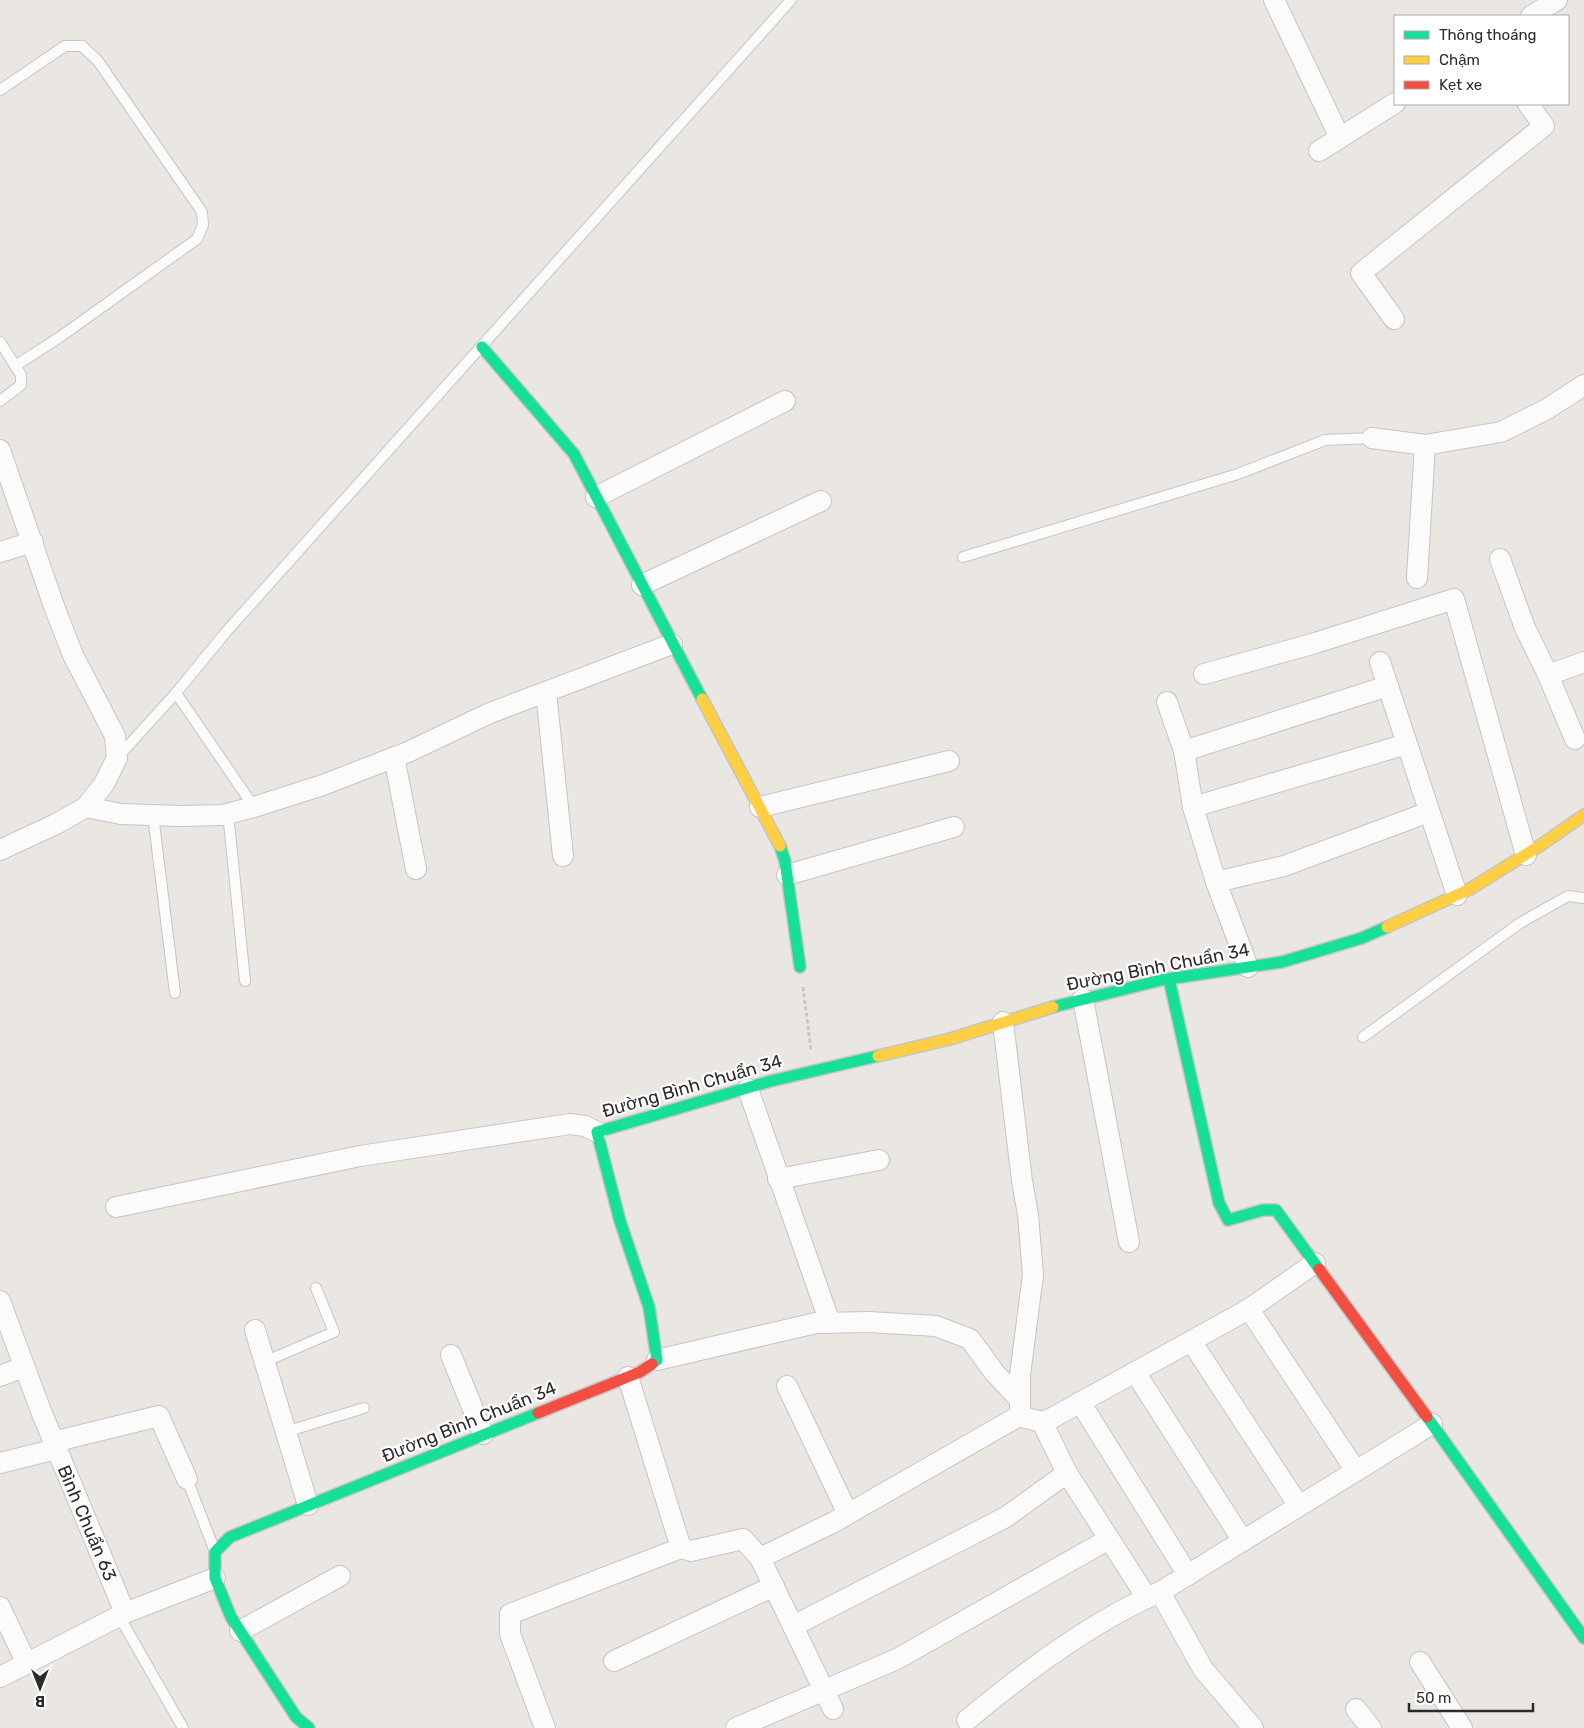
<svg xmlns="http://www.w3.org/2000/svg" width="1584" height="1728" font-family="Rubik,sans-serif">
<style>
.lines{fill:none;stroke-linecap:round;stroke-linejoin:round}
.lane-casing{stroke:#c6c5c5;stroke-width:12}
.street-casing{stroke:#c6c5c5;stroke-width:22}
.fast-casing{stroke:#c6c5c5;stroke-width:14}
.slow-casing{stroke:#c6c5c5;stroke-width:14}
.jam-casing{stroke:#c6c5c5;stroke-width:14}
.path{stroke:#c7c7c6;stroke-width:3;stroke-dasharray:4 2.5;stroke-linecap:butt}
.lane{stroke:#fcfbfb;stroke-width:10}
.street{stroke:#fcfbfb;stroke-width:20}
.fast{stroke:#16e098;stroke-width:11}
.slow{stroke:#ffcf43;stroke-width:11}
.jam{stroke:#f24e42;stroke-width:11}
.labels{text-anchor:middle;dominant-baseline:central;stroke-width:4.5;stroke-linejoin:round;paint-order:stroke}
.street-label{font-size:18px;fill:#2c2c2c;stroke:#fff}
</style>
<rect width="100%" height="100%" fill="#eae6e2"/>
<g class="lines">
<defs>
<g id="lane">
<polyline points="0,90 65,46 82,46 98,61 202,212 203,225 197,239 60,337 15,366"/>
<polyline points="0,342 21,375 21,385 0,401"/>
<polyline points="963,557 1238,474 1325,440 1372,438"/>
<polyline points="176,693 254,807"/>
<polyline points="118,757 176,693 226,632 791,0"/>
<polyline points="228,813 245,981"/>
<polyline points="153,815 175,993"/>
<polyline points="1363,1037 1520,923 1568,896 1584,898"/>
<polyline points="264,1362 334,1332 316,1288"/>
<polyline points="285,1432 364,1408"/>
<polyline points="187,1479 214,1549"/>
<polyline points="119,1616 183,1728"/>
</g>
<g id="street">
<polyline points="1274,0 1340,138"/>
<polyline points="1531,16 1557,0"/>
<polyline points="1319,151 1395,103"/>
<polyline points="1394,319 1361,273 1544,126 1528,104"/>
<polyline points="1372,438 1425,445 1501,432 1547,409 1584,385"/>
<polyline points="0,450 55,609 73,655 115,736 117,758 104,784 86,807 56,824 0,850"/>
<polyline points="596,497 785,401"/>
<polyline points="0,552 33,542"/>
<polyline points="1500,559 1525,628 1548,675 1584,662"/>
<polyline points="1417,578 1425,445"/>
<polyline points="642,585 821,501"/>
<polyline points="1380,662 1457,895"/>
<polyline points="1204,674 1312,644 1454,599 1526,855"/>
<polyline points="1548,675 1575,739"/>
<polyline points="546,692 563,856"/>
<polyline points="1167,702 1184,751 1193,807 1216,882 1248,967"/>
<polyline points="1184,751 1388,686"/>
<polyline points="394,757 416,869"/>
<polyline points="86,807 121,814 181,816 223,815 254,807 323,785 408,752 490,713 672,644"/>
<polyline points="760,807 949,761"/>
<polyline points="1193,807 1407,744"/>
<polyline points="787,875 954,827"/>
<polyline points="1216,882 1284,866 1429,812"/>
<polyline points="1083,999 1129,1242"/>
<polyline points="1003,1022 1022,1181 1028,1215 1033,1275 1020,1375 1020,1407"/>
<polyline points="748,1089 830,1323"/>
<polyline points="778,1179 879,1160"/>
<polyline points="116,1207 360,1156 570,1124 585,1126 597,1132"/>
<polyline points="0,1301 41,1411 125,1613 0,1677"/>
<polyline points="1249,1309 1356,1471"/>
<polyline points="255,1330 308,1505"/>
<polyline points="1191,1341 1299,1506"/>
<polyline points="451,1355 483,1434"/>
<polyline points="657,1360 816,1323 869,1322 936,1326 970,1339 994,1372 1020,1400"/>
<polyline points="1135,1372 1243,1541"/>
<polyline points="0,1376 24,1367"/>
<polyline points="628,1377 681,1548 691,1551 743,1539 760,1558 833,1709"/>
<polyline points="787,1386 848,1514"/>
<polyline points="1080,1402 1188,1575"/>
<polyline points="1042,1422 1067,1473 1147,1598"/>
<polyline points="53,1442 159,1416 187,1479"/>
<polyline points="0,1463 56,1449"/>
<polyline points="760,1558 834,1522 1019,1416 1042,1422 1052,1418 1249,1309 1315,1263"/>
<polyline points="1160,1592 1203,1669 1253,1728"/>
<polyline points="0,1607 27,1664"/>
<polyline points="125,1613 215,1578"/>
<polyline points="793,1626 1006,1517 1067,1473"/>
<polyline points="240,1631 340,1576"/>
<polyline points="614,1661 774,1586"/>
<polyline points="1420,1662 1462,1728"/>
<polyline points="1356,1709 1371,1728"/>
<path d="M967 1720C1025 1672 1091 1622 1160 1592L1432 1424"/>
<polyline points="545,1728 510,1634 510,1614 681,1548"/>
<polyline points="736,1728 897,1659 1109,1539"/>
</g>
<g id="fast">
<polyline points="482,347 574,454 702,699"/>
<polyline points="780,846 785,861 800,967"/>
<polyline points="1169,979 1219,1203 1228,1220 1263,1210 1276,1210 1319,1269"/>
<polyline points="1053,1007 1161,980 1282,962 1362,938 1387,927"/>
<polyline points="652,1364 657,1360 649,1307 620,1221 597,1132 771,1081 878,1056"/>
<polyline points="1427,1417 1584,1638"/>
<polyline points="309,1728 296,1717 231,1617 215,1578 215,1552 230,1537 538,1413"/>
</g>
<g id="slow">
<polyline points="702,699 780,846"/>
<polyline points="1387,927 1470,889 1541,845 1584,815"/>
<polyline points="878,1056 950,1039 1053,1007"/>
</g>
<g id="jam">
<polyline points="1319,1269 1427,1417"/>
<polyline points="538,1413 640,1372 652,1364"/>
</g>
</defs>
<use href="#lane" class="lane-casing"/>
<use href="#street" class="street-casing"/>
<use href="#fast" class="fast-casing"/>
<use href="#slow" class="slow-casing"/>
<use href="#jam" class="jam-casing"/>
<polyline class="path" points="803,987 811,1050"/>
<use href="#lane" class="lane"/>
<use href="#street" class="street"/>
<use href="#fast" class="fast"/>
<use href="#slow" class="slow"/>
<use href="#jam" class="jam"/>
</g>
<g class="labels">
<g class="street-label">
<text transform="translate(1158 967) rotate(-11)">Đường Bình Chuẩn 34</text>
<text transform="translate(692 1086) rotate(-16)">Đường Bình Chuẩn 34</text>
<text transform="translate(469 1422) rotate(-22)">Đường Bình Chuẩn 34</text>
<text transform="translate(87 1523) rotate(67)">Bình Chuẩn 63</text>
</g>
</g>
<rect x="1394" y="15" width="175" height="90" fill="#ffffff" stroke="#ababab"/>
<rect x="1404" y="31" width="25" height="8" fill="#16e098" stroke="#ababab"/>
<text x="1439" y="40" font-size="15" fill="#2c2c2c">Thông thoáng</text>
<rect x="1404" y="56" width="25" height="8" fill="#ffcf43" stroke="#ababab"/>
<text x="1439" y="65" font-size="15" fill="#2c2c2c">Chậm</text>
<rect x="1404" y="81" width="25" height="8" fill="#f24e42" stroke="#ababab"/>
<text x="1439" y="90" font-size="15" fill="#2c2c2c">Kẹt xe</text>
<g transform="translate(40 1688) rotate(180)" stroke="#ffffff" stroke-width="4" paint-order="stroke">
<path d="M0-4L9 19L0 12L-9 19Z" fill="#2c2c2c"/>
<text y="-8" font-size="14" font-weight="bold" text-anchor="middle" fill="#2c2c2c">B</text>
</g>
<path d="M1409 1703v8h124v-8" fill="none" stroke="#2c2c2c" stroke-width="2.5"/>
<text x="1416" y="1703" font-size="15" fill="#2c2c2c" stroke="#ffffff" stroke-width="4" paint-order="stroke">50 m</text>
</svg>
